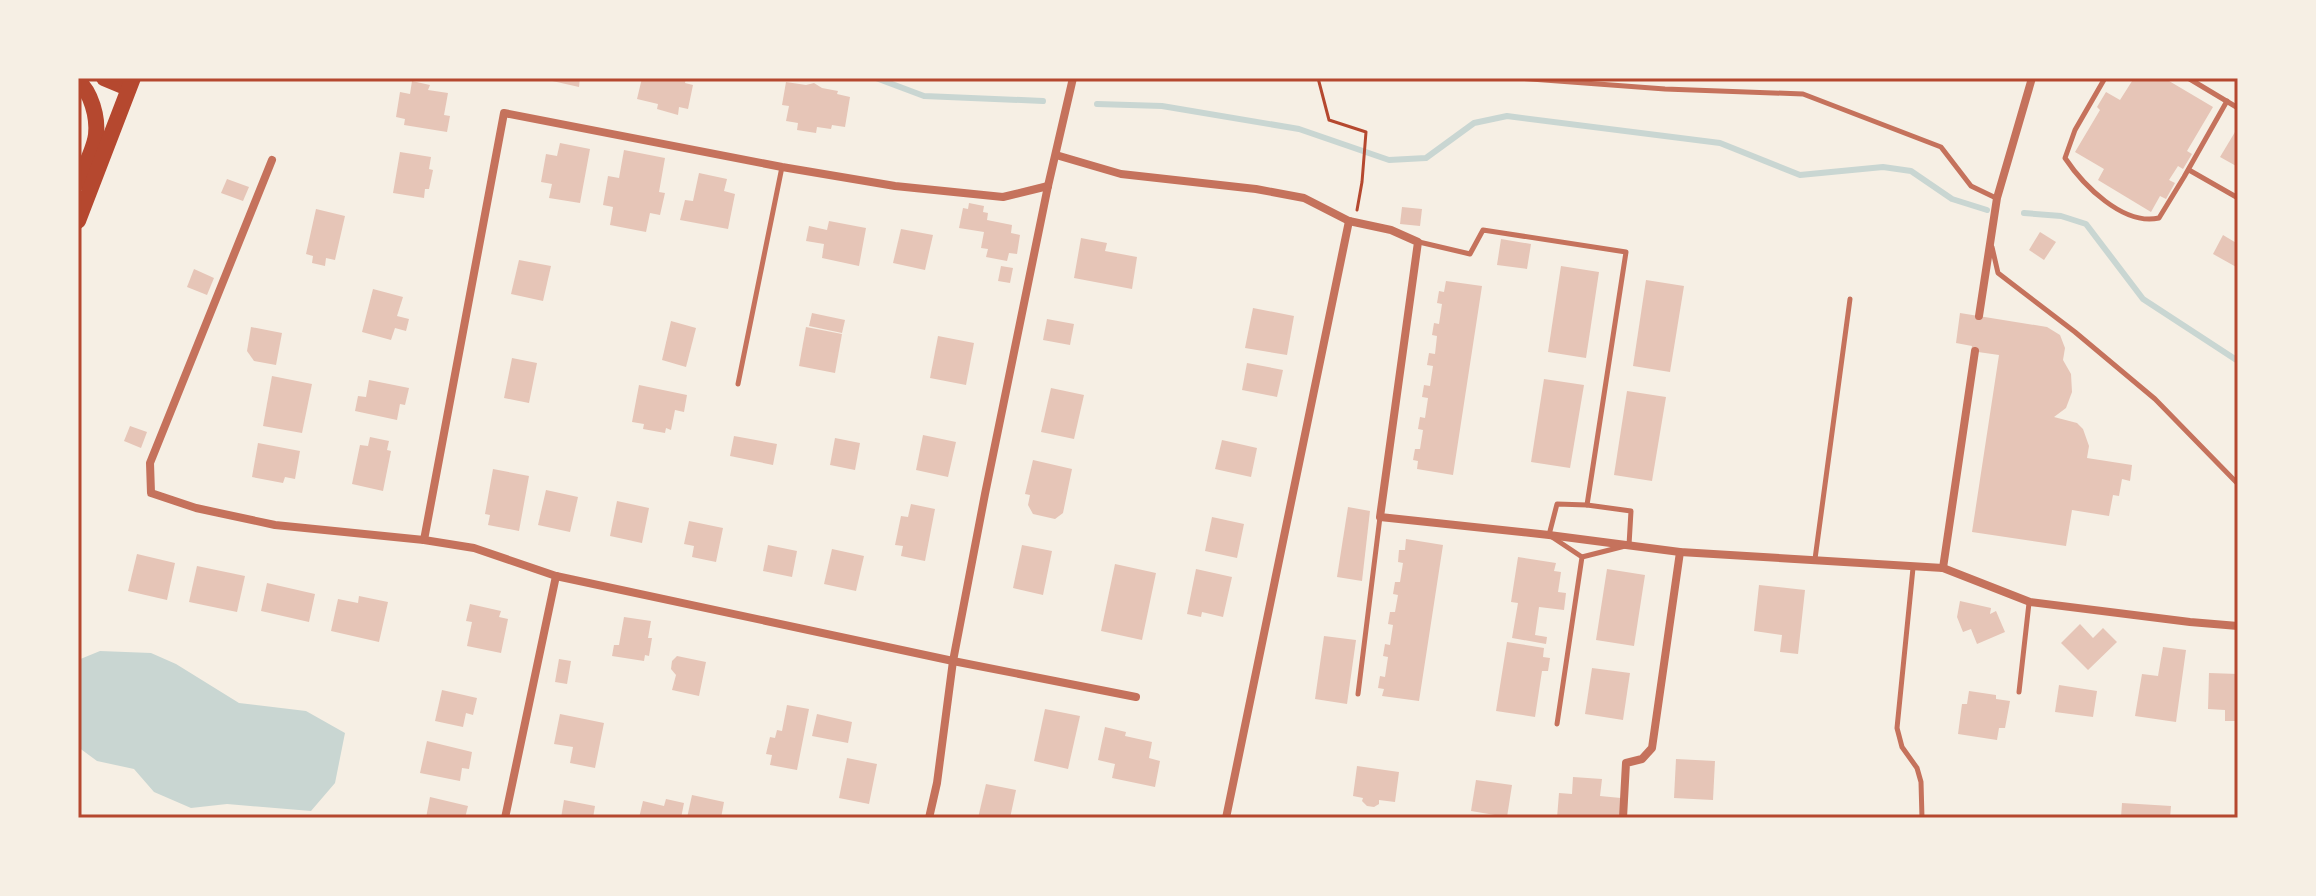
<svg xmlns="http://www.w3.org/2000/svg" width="2316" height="896" font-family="'PT Sans Narrow',sans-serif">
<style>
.water{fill:#c9d6d2}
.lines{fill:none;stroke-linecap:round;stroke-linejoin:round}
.stream{stroke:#c9d6d2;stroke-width:6}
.building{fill:#e6c5b7}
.path{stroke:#b5482f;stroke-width:3}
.service{stroke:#c5725c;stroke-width:5}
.minor{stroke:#c5725c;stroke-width:8}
.primary{stroke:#b5482f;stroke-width:16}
.neatline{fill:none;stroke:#b5482f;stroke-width:3}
</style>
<rect width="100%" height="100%" fill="#f6efe4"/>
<polygon class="water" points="100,651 151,653 176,664 239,703 306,711 345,733 335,783 311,811 227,804 191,808 154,792 134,769 97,761 78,747 78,660"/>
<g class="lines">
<g class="stream">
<polyline points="876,78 924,96 1043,101"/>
<polyline points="1097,104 1162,106 1299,129 1389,160 1426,158 1474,123 1507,116 1720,143 1800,175 1883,167 1911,171 1952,199 1987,210"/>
<polyline points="2024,213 2061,216 2086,224 2143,299 2238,361"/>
</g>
</g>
<g class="building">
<polygon points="539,78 580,78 579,87"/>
<polygon points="642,78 686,78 685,83 693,85 688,109 679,107 678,115 657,109 658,104 637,99"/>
<polygon points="2134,78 2164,78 2213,107 2187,151 2192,154 2183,169 2178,166 2169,180 2175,183 2166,199 2160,196 2151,212 2098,180 2104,169 2075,152 2100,110 2097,107 2106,92 2120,100"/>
<polygon points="412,81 430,85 428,90 448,93 444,115 450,116 447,132 404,125 405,119 396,117 400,92 410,94"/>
<polygon points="786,82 806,85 814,83 822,88 838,91 837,94 850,97 845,127 832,125 831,129 817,127 816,133 797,130 798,123 786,121 789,106 782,105"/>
<polygon points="2238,127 2238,167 2220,157"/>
<polygon points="560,143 590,149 580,203 549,198 552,184 541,182 546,154 557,156"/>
<polygon points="624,150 665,158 659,192 665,193 660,215 650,213 646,232 610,225 613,207 603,205 608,176 619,178"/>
<polygon points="400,152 431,157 429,169 433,170 429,189 425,189 424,198 393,193"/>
<polygon points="699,173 727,179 724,191 735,194 728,229 680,220 685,200 693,201"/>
<polygon points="227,179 249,187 243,201 221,193"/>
<polygon points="969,203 984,206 983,212 988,213 987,220 1012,225 1011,233 1020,235 1017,254 1009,253 1007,261 986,257 988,249 981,248 984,232 959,228 963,208 968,209"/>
<polygon points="1402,207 1422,209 1420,226 1400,224"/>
<polygon points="316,209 345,216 335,260 326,258 325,266 312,263 313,256 306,254"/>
<polygon points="829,221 866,228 859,266 822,258 824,244 806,241 809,226 827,230"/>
<polygon points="901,229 933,235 925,270 893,263"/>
<polygon points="2040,232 2056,242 2044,260 2029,250"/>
<polygon points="2223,235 2238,244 2238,268 2213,254"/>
<polygon points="1081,238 1107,243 1105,251 1137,257 1132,289 1074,278"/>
<polygon points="1501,239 1531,244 1527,269 1497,265"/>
<polygon points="519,260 551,266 543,301 511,294"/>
<polygon points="1001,266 1013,268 1010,283 998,281"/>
<polygon points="1561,266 1599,272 1586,358 1548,352"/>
<polygon points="194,269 214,278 207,295 187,287"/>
<polygon points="1646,280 1684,286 1670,372 1633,366"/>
<polygon points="1446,281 1482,286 1453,475 1417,469 1418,461 1413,460 1415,449 1420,449 1423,430 1418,429 1420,417 1425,418 1428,398 1422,397 1424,385 1430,386 1433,366 1427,365 1429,353 1435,354 1437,336 1432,335 1434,323 1439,324 1442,304 1437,303 1439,291 1444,292"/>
<polygon points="373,289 403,297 397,316 409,319 406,331 395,328 391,340 362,332"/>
<polygon points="1253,308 1294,316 1287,355 1245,348"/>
<polygon points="812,313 845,320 842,333 809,326"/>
<polygon points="1960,313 2047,327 2060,335 2065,348 2063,360 2071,374 2072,392 2066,408 2054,417 2077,423 2083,429 2089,446 2087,458 2132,465 2130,481 2122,479 2119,496 2113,495 2109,516 2072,510 2066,546 1972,532 1999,355 1971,351 1972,346 1956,343"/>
<polygon points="1047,319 1074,324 1070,345 1043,340"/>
<polygon points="671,321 696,328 686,367 662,360"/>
<polygon points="251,327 282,333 276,365 254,361 247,351"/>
<polygon points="806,327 842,334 835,373 799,366"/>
<polygon points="938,336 974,343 966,385 930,378"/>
<polygon points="512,358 537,363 529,403 504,398"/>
<polygon points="1247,363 1283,370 1277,397 1242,390"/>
<polygon points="272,376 312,384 302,433 263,426"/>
<polygon points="1544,379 1584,385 1570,468 1531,462"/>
<polygon points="369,380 409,388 405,405 400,404 397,420 355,411 358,396 366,397"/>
<polygon points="639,385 687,395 684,412 675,410 671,430 666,428 665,433 643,429 644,424 632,422"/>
<polygon points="1051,388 1084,395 1074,439 1041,432"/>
<polygon points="1627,391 1666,397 1652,481 1614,475"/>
<polygon points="130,426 147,432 141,448 124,441"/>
<polygon points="923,435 956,442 948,477 916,470"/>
<polygon points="734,436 777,444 773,465 730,456"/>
<polygon points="370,437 389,441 387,450 391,451 383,491 352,484 360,445 368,446"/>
<polygon points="835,438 860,443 855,470 830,465"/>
<polygon points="1222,440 1257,448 1251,477 1215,469"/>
<polygon points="258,443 300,451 295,479 285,477 283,483 252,477"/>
<polygon points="1033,460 1072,469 1063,513 1055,519 1033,514 1028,505 1030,495 1025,494"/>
<polygon points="493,469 529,476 519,531 488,525 490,515 485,514"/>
<polygon points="546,490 578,497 570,532 538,525"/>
<polygon points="617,501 649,508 642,543 610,536"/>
<polygon points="911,504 935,509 925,561 901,556 903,546 895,545 901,516 908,517"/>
<polygon points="1348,507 1370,511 1362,581 1337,577"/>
<polygon points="1212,517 1244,524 1237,558 1205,551"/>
<polygon points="689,521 723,528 716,562 692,557 694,546 684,544"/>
<polygon points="1406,539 1443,545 1419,701 1382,696 1384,689 1378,688 1380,676 1385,677 1388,657 1383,656 1385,644 1390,645 1393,625 1388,624 1390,612 1395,612 1398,595 1393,594 1395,582 1400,582 1403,563 1398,562 1399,550 1405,550"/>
<polygon points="768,545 797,551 792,577 763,571"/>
<polygon points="1022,545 1052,551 1043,595 1013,588"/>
<polygon points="832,549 864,556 856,591 824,584"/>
<polygon points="137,554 175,563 167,600 128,591"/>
<polygon points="1518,557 1556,563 1554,571 1561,572 1558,592 1566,593 1564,610 1539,607 1535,635 1547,637 1546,644 1512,638 1518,603 1511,602"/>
<polygon points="1115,564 1156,573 1142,640 1101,631"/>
<polygon points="197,566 245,576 237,612 189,602"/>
<polygon points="1196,569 1232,577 1223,617 1202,612 1201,617 1187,614"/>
<polygon points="1607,569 1645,575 1634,646 1596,640"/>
<polygon points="267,583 315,594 309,622 261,611"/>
<polygon points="1759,585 1805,590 1798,654 1780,652 1782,635 1754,631"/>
<polygon points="359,596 388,602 379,642 331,631 338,599 358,603"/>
<polygon points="1960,601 1991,608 1990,614 1996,611 2005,632 1977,644 1971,629 1963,632 1957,617"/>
<polygon points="470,604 501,611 499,617 508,619 501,653 467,646 472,622 466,621"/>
<polygon points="624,617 651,621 648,638 652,638 649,656 645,655 644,661 612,656 614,645 619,645"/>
<polygon points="2080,624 2093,638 2103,628 2117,642 2088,670 2061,643"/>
<polygon points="1324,636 1356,640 1347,704 1315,699"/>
<polygon points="1507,642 1544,648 1543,657 1550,658 1548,671 1542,671 1535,717 1496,711"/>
<polygon points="2163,647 2186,650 2176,722 2135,716 2142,674 2158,676"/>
<polygon points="677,656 706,662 699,696 672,690 676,675 671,669 672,661"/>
<polygon points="559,659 571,661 567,684 555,682"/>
<polygon points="1592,668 1630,673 1623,720 1585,714"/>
<polygon points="2209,673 2238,674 2238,721 2225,721 2225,710 2208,709"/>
<polygon points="2059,685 2097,691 2093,717 2055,712"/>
<polygon points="442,690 477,698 473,715 466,713 463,727 435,721"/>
<polygon points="1969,691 1996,695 1996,699 2010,701 2005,728 1999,728 1997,740 1958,734 1962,704 1967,704"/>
<polygon points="787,705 809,709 797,770 770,765 772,755 766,754 770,737 775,738 777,730 782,731"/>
<polygon points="1045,709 1080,716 1068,769 1034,761"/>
<polygon points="560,714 604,723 595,768 570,763 573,747 554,744"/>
<polygon points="817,714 852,722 848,743 812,736"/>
<polygon points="1105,727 1126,732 1125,736 1152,742 1149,758 1160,761 1155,787 1112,778 1115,764 1098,760"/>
<polygon points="427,741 472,752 469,769 462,768 460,781 420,773"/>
<polygon points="847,758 877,764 869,804 839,798"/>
<polygon points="1676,759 1715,761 1713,800 1674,798"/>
<polygon points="1357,766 1399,772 1395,802 1379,800 1379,804 1374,807 1367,806 1362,801 1363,798 1353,796"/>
<polygon points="1573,777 1602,779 1600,796 1621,798 1620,818 1557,818 1559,793 1572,794"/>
<polygon points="1476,780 1512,785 1507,817 1471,811"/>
<polygon points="986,784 1016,790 1010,818 978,818"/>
<polygon points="692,795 724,802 721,818 687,818"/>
<polygon points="430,797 468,806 465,818 426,818"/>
<polygon points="666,799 684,803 681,818 639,818 643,801 664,806"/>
<polygon points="564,800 595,806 593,818 561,818"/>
<polygon points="2122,803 2171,806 2170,818 2121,818"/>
</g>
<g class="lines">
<polyline class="path" points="1318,78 1329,120 1366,132 1362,182 1357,210"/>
<g class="service">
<polyline points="1518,78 1665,89 1803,94 1941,147 1971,186 1996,198"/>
<path d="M2105 78 2075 130 2065 158C2083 185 2123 226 2159 218L2184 177 2227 101"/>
<polyline points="2188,78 2238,108"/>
<polyline points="2189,170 2238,198"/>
<polyline points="1419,242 1470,254 1483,230 1626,252 1587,505 1557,504 1549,535 1582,557 1557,724"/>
<polyline points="1992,247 1998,273 2075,332 2155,399 2238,484"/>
<polyline points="738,384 782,167"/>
<polyline points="1582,557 1629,545 1631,511 1587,505"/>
<polyline points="1815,559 1850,299"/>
<polyline points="1913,568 1897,728 1902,747 1917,768 1921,782 1922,818"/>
<polyline points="2019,692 2029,603"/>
<polyline points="1358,694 1380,517"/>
</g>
<g class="minor">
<polyline points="1056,155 1121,174 1256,189 1304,198 1349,221 1391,230 1418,242 1380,517 1549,535 1680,552 1943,568 2030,602 2190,622 2238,626"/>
<polyline points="272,160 150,463 151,493 196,508 275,525 424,540 474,548 556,576 953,661 1136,697"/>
<polyline points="1979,316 1997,198 2032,78"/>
<polyline points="424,540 504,113 782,167 895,186 1003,197 1048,186"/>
<polyline points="1943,568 1975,351"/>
<polyline points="505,818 556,576"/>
<polyline points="929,818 937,783 953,661 985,494 1048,186 1073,78"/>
<polyline points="1226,818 1349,221"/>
<polyline points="1623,818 1626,763 1642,759 1652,748 1680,552"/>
</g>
<g class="primary">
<polyline points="104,78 128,88"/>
<path d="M78 81C91 92 98 117 96 135 94 150 84 168 78 183"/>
<polyline points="78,221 133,78"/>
</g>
</g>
<rect width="2316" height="896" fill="none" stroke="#f6efe4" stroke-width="160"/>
<rect x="80" y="80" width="2156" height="736" class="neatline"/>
</svg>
